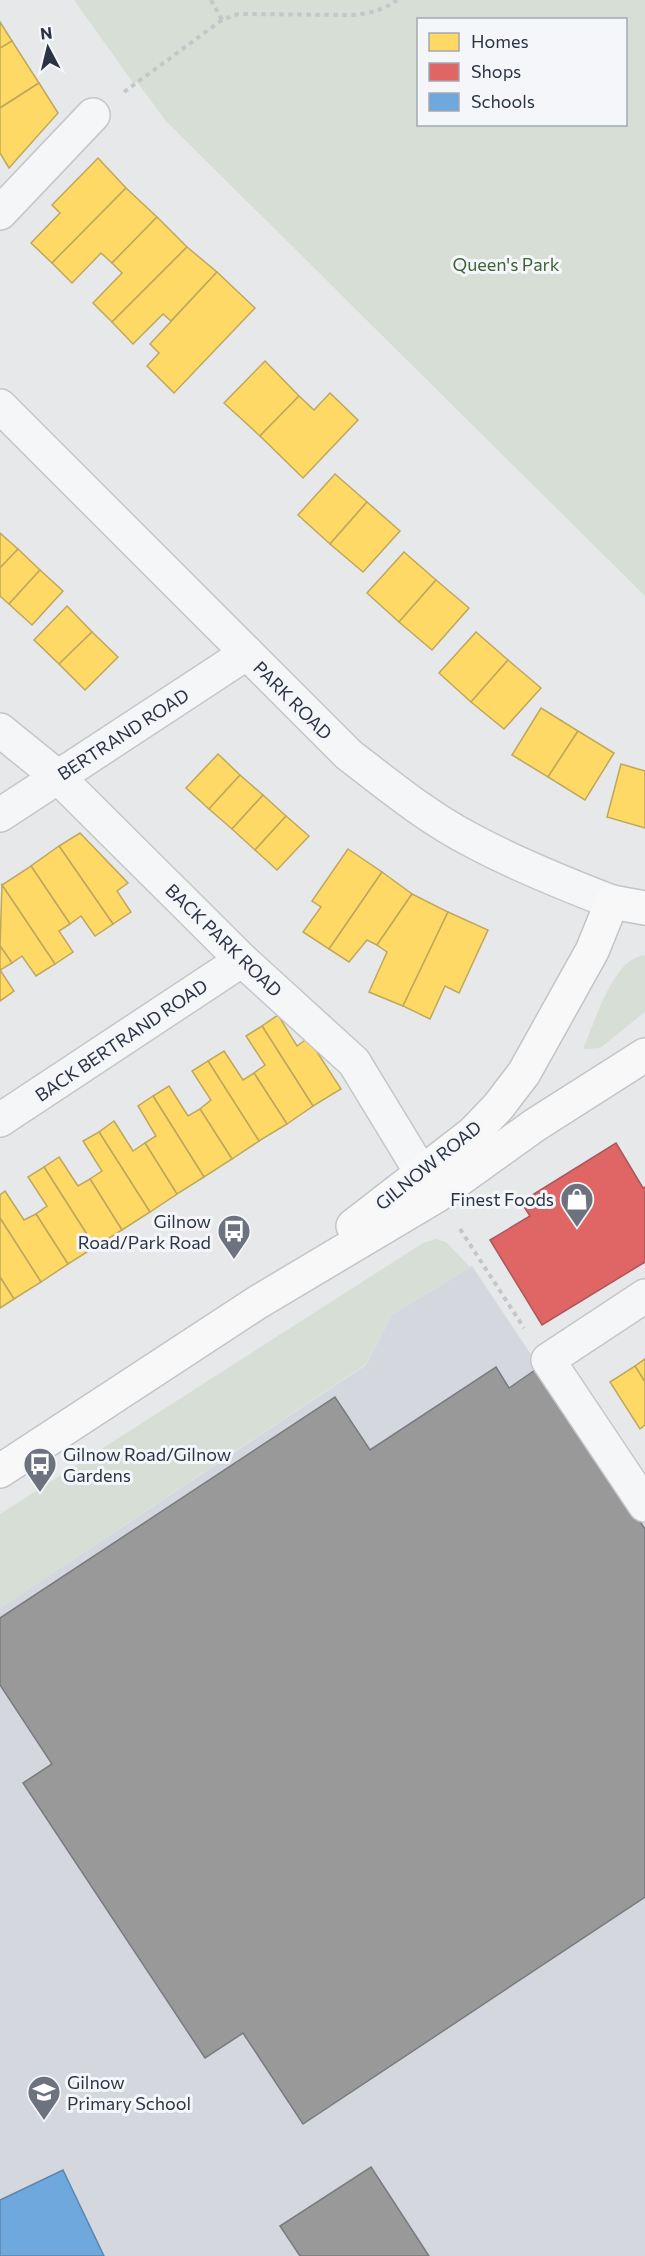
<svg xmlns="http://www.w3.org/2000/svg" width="645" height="2256" font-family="Commissioner,sans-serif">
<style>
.built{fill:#d4d7dd}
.green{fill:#d6ded6;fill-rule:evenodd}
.homes{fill:#ffd966;stroke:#bfa85c;stroke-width:1.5}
.shops{fill:#e06666;stroke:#aa575c;stroke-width:1.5}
.schools{fill:#6fa8dc;stroke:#5b85af;stroke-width:1.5}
.industry{fill:#999;stroke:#787b80;stroke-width:1.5}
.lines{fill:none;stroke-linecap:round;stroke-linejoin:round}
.minor-casing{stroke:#c4c6c8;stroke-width:36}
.major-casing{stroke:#c2c5c8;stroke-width:36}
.path{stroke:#c5c6ca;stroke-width:4;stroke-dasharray:4.5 4.5;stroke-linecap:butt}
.minor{stroke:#f5f6f7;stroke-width:33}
.major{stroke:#f8f8f8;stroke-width:33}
.labels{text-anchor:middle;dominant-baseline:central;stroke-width:6;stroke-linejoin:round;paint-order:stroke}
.park-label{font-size:18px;fill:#3f6138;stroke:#f4f6f9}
.street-label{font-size:18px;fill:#2b3445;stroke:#f4f6f9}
.poi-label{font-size:18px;fill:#2b3445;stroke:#f4f6f9;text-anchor:end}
</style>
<rect width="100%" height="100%" fill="#e6e8ea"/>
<polygon class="built" points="472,1266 645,1525 645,2256 0,2256 0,1608 366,1365 392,1315"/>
<g class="green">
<path d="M74 0H645V596L166 121 137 82 134 84ZM418 20H626V124H418Z"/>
<path d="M645 955V1012L600 1048 583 1049C595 1022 613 958 645 955Z"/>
<polygon points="436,1239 446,1242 470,1267 392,1315 366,1364 0,1608 0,1514 423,1243"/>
</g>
<g class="homes">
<polygon points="0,22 12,41 0,48"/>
<polygon points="12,41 39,83 0,108 0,48"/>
<polygon points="39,83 58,113 9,168 0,153 0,108"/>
<polygon points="98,158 126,188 52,263 31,243 60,213 52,205"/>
<polygon points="126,188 157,217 112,263 101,253 72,283 52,263"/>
<polygon points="157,217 187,247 112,322 93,303 122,273 112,263"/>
<polygon points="187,247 217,272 171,321 163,314 133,344 112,322"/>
<polygon points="217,272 255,308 174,393 147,366 159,353 150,344"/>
<polygon points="265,361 299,396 260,436 224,403"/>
<polygon points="330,393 358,420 303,478 260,436 299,396 314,410"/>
<polygon points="335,474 367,502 330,544 298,515"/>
<polygon points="367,502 400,531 363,572 330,544"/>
<polygon points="0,533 18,549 0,568"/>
<polygon points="18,549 40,570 9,604 0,596 0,568"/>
<polygon points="404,552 436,580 399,622 367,593"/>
<polygon points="40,570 63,591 32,625 9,604"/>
<polygon points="436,580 469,608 432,650 399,622"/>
<polygon points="67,606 92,632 59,664 34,640"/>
<polygon points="92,632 118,657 85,690 59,664"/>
<polygon points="476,632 508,660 471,702 439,673"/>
<polygon points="508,660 541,688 504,729 471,702"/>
<polygon points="541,708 578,731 548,777 512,755"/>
<polygon points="578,731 614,753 585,800 548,777"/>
<polygon points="218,754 240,775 209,809 186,788"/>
<polygon points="621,764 645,771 645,828 607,817"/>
<polygon points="240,775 263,795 232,829 209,809"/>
<polygon points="263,795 286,816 255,850 232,829"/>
<polygon points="286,816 309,836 277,870 255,850"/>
<polygon points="80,833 128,883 117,891 131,912 113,924 59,846"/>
<polygon points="59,846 113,924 95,936 81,916 70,924 31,866"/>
<polygon points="348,849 382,872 329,949 303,932 321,907 312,901"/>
<polygon points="31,866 70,924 59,931 73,952 55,964 2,885"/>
<polygon points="382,872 412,894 377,945 367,940 349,962 329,949"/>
<polygon points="2,885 55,964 36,976 22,956 12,963 0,946"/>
<polygon points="412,894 448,912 403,1006 369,992 387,952 377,945"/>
<polygon points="448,912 488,930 459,993 445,986 430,1019 403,1006"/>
<polygon points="0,946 12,963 0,970 14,991 0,1001"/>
<polygon points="278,1015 297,1046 308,1038 341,1089 313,1106 262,1026"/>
<polygon points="262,1026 313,1106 287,1124 254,1073 265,1065 246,1036"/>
<polygon points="224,1051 243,1080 254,1073 287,1124 259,1141 208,1061"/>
<polygon points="208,1061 259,1141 232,1159 200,1109 211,1100 192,1071"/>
<polygon points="169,1086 188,1116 200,1109 232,1159 204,1177 153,1096"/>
<polygon points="153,1096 204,1177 177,1194 145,1143 156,1136 138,1106"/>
<polygon points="114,1121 133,1151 145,1143 177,1194 150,1212 99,1132"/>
<polygon points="99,1132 150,1212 122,1230 90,1179 102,1171 83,1141"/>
<polygon points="59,1157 78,1186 90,1179 122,1230 95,1247 44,1167"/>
<polygon points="44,1167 95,1247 68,1264 36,1214 47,1206 28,1177"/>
<polygon points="5,1191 24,1220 36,1214 68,1264 41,1282 0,1218 0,1195"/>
<polygon points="0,1218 41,1282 14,1299 0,1277"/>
<polygon points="0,1277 14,1299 0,1308"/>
<polygon points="645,1359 645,1382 635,1366"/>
<polygon points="635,1366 645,1382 645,1425 640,1429 610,1382"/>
</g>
<polygon class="shops" points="616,1143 643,1188 645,1187 645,1262 542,1325 490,1240 530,1216 521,1202"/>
<polygon class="schools" points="63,2170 104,2256 0,2256 0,2200"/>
<g class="industry">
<polygon points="496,1367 509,1388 538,1368 645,1529 645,1897 303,2124 243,2033 205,2058 23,1783 52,1764 0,1685 0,1618 335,1397 370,1450"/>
<polygon points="371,2167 429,2256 300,2256 280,2226"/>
</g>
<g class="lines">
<defs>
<g id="minor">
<polyline points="0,213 93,115"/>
<path d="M0 406 349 755C388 785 428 818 473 841 518 865 565 884 612 902"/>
<polyline points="0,730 58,777 242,960 354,1062 421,1172"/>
<polyline points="0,815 247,653"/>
<polyline points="0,1120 242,960"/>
<polyline points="645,1296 548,1360 645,1505"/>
</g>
<g id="major">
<polyline points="353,1226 473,1133 498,1107 524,1073 592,951 612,902 645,908"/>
<polyline points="0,1471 258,1302 436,1196 535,1125 645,1055"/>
</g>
</defs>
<use href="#minor" class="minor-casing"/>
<use href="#major" class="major-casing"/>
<g class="path">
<polyline points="211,0 222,20"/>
<path d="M124 92 222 20 238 14 354 15C371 13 384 10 397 0"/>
<polyline points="460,1229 524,1328"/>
</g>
<use href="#minor" class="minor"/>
<use href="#major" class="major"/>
</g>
<defs>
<symbol id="shop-pin" viewBox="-11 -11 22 30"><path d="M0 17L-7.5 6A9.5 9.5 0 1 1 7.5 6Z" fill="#6c737f" stroke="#f4f6f9"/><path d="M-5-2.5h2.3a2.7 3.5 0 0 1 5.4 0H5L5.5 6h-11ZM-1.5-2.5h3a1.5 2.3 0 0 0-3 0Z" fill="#fff"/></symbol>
<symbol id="bus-pin" viewBox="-11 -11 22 30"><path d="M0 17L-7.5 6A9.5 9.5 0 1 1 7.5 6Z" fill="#6c737f" stroke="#f4f6f9"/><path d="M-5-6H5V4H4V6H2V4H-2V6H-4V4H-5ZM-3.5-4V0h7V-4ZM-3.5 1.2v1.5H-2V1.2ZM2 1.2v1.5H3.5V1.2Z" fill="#fff"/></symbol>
<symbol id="school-pin" viewBox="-11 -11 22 30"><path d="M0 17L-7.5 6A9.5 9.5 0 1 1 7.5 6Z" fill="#6c737f" stroke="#f4f6f9"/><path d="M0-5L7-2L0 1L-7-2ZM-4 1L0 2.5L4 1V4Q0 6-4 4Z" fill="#fff"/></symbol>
</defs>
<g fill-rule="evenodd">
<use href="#shop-pin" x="558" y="1180" width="38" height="52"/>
<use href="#bus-pin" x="215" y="1212" width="38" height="52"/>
<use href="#bus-pin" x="21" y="1445" width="38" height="52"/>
<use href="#school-pin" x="25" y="2073" width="38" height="52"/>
</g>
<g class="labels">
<g class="park-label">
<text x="506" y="264">Queen's Park</text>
</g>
<g class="street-label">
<text transform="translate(293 700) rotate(45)">PARK ROAD</text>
<text transform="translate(123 734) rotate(-33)">BERTRAND ROAD</text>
<text transform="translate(224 940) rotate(44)">BACK PARK ROAD</text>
<text transform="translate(121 1040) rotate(-34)">BACK BERTRAND ROAD</text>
<text transform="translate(428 1165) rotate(-39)">GILNOW ROAD</text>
</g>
<g class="poi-label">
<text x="554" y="1199">Finest Foods</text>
<text x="211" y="1221">Gilnow<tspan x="211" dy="21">Road/Park Road</tspan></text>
<text x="63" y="1454" text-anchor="start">Gilnow Road/Gilnow<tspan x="63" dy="21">Gardens</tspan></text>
<text x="67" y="2082" text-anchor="start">Gilnow<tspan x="67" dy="21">Primary School</tspan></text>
</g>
</g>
<rect x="417" y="18" width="210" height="108" fill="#f4f6f9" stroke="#a4a8b1" stroke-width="1.5"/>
<rect x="429" y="33" width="30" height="18" fill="#ffd966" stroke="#a4a8b1" stroke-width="1.5"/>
<text x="471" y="48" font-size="18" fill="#2b3445">Homes</text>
<rect x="429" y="63" width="30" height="18" fill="#e06666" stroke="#a4a8b1" stroke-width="1.5"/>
<text x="471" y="78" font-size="18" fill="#2b3445">Shops</text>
<rect x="429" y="93" width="30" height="18" fill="#6fa8dc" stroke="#a4a8b1" stroke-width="1.5"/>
<text x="471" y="108" font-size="18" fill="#2b3445">Schools</text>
<g transform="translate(48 48) rotate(353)" stroke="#f4f6f9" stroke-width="4.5" paint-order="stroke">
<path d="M0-4.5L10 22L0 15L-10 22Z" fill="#2b3445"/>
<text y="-9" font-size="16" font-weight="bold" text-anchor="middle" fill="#2b3445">N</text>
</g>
</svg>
